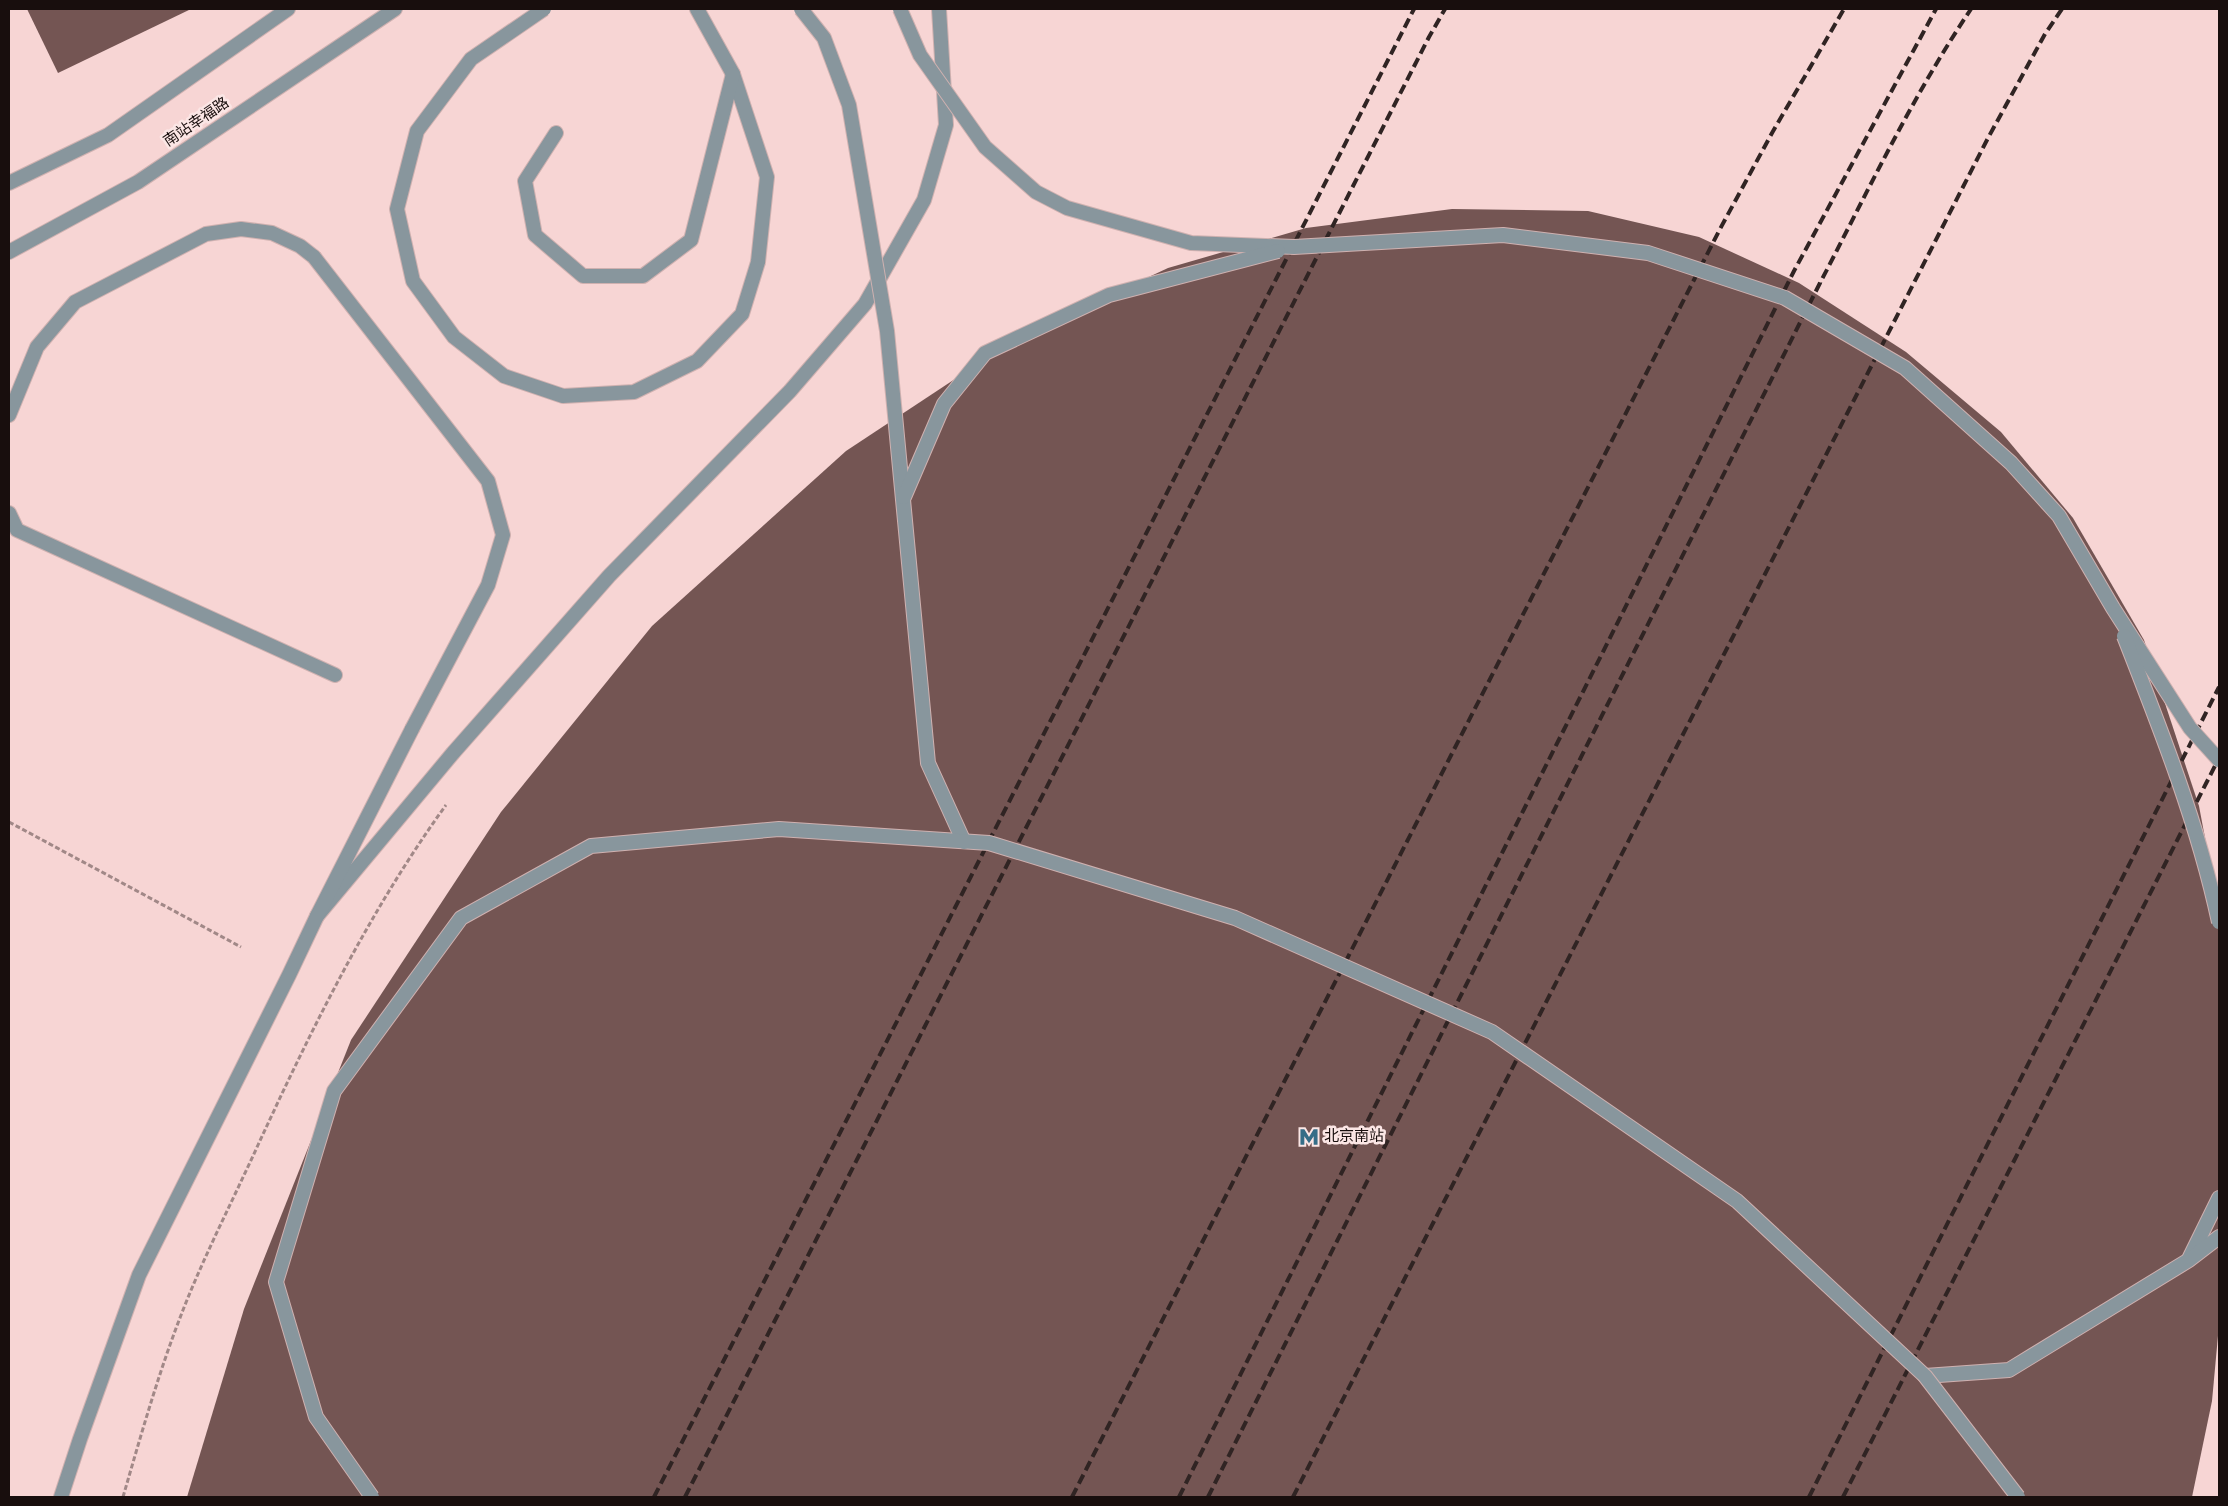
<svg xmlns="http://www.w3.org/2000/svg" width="2228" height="1506" font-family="Overpass,'Noto Sans SC',sans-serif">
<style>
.building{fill:#745553}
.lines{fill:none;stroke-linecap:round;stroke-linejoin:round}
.service-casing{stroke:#cfb1b0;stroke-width:16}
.tertiary-casing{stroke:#cfb1b0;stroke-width:16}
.path{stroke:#a18887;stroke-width:3;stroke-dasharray:5 2.5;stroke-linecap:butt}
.service{stroke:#88969d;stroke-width:14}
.tertiary{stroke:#88969d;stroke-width:14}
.rail{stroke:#302423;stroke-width:4;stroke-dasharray:10 5;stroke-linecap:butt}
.service-bridge-casing{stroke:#cfb1b0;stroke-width:16;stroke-linecap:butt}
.service-bridge{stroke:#88969d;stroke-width:14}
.labels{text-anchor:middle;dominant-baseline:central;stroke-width:5;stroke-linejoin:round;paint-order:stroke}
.street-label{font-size:15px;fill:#180e0d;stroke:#fbe6e5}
.poi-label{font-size:15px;fill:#180e0d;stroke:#fbe6e5;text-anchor:start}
</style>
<rect width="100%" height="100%" fill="#f7d5d4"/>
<g class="building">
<polygon points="27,9 191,9 58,73"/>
<polygon points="1452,209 1588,211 1699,237 1799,283 1906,352 2001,432 2073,518 2144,640 2199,806 2219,912 2219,1325 2212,1401 2192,1497 187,1497 244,1309 351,1040 501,812 652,626 846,451 1014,340 1168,268 1306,228"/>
</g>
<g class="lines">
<defs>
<g id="service">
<polyline points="697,9 733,74 767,177 758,262"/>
<polyline points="556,133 525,181 535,235 583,276 643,276 691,240 733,74"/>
<polyline points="9,415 37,347 75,302 206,234 241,229 272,233 300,246 314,257"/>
<polyline points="9,513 17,530 335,675"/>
<polyline points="317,916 453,753 609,576 790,391 865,304 924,200 946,125 939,9"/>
<polyline points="2190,1257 2219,1198"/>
<polyline points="1925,1376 2009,1370 2189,1260 2219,1237"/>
<polyline points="61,1497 80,1439 139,1275 289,975 317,916 412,729"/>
</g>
<g id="tertiary">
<polyline points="9,183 108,135 288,9"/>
<polyline points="9,252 138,182 395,9"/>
</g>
</defs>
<use href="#service" class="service-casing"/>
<use href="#tertiary" class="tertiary-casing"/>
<g class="path">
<polyline points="9,822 241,947"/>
<path d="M123 1497C141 1435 159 1371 183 1310 205 1254 233 1200 258 1145 312 1028 370 910 446 805"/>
</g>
<use href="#service" class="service"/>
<use href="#tertiary" class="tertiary"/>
<g class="rail">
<polyline points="654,1497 1414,9"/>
<polyline points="685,1497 1429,37 1445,9"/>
<polyline points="1072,1497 1720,229 1772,133 1844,9"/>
<polyline points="1179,1497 1794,271 1936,9"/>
<path d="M1208 1497 1820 283C1868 191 1913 95 1971 9"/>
<polyline points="1293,1497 1988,138 2045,34 2062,9"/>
<polyline points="1809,1497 2219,687"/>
<polyline points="1843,1497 2219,758"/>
</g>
<defs>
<g id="service-bridge">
<polyline points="544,9 471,59 417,131 397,209 413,281 454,337 504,376 563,396 634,392 697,361 742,314 758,262"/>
<polyline points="801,9 824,38 849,105 887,331 928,763 964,842"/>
<polyline points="900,9 920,55 985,147 1036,192 1067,208 1191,243 1294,247 1503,235 1648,253 1785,298 1905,368 2011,463 2059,516 2113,608 2190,728 2219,760"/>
<polyline points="314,257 488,481 503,535 488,585 412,729"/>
<polyline points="904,497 944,404 985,353 1109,295 1278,251"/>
<path d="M2124 636C2161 730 2198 824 2219 922"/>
<polyline points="372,1497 316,1417 276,1282 334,1091 461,918 591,846 779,829 989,843 1235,918 1492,1032 1737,1201 1925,1376 2018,1497"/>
</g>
</defs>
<use href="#service-bridge" class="service-bridge-casing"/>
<use href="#service-bridge" class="service-bridge"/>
</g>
<defs>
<symbol id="metro-bare" viewBox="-9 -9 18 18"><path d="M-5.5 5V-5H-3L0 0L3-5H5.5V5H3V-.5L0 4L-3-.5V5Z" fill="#356d87" stroke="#fbe6e5" stroke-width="2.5" paint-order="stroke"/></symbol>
</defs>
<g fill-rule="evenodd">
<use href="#metro-bare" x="1295" y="1123" width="28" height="28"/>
</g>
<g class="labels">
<g class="street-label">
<text transform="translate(197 123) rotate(-34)">南站幸福路</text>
</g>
<g class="poi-label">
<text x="1324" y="1137">北京南站</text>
</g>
</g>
<rect width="2228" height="1506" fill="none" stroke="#180e0d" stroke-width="20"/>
</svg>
